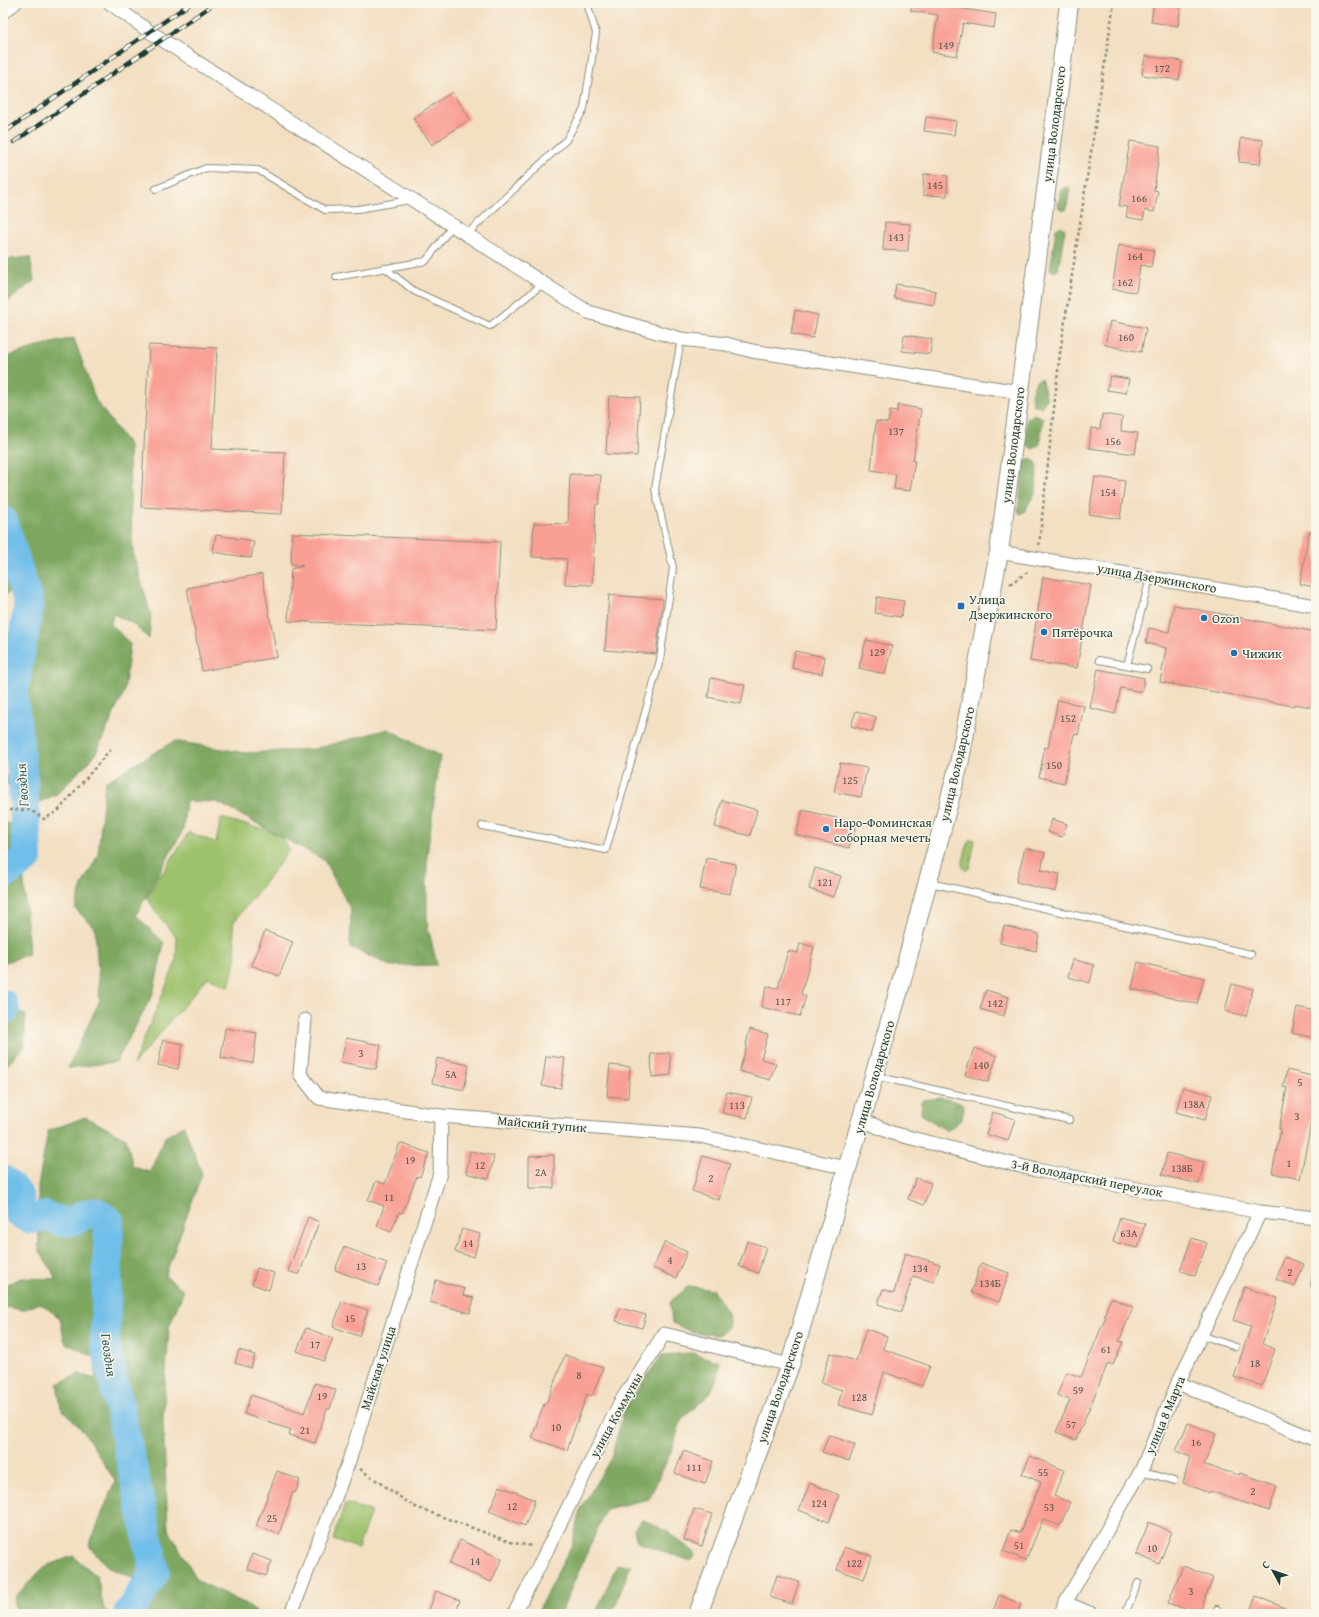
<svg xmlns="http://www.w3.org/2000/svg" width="1319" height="1617" font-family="'Gentium Book Plus',serif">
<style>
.green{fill:#9dc16c;stroke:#5e7f50}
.forest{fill:#7ea760;stroke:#4e724a}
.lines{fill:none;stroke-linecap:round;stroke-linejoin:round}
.river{stroke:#70beea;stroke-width:30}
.building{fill:#f99f94}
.service-casing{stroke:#898e7b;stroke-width:8}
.minor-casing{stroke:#898e7b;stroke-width:15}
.secondary-casing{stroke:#898e7b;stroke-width:20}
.path{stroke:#898e7b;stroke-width:2.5;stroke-dasharray:3 3;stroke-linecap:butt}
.service{stroke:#fff;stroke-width:6}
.minor{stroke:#fff;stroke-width:13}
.secondary{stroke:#fff;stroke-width:18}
.rail-casing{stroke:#1f3d34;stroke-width:4.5}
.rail{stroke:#fbf7ec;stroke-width:3;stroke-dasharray:9;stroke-linecap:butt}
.poi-dot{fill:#1f6fb2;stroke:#fbf7ec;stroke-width:1.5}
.labels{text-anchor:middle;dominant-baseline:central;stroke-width:3;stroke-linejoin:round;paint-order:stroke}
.number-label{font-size:11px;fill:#56564c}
.street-label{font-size:13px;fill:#1f3d34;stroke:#fbf7ec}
.poi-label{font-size:13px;fill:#1f3d34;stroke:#fbf7ec;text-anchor:start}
.water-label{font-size:14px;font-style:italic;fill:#335d62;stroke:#fbf7ec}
</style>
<rect width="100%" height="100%" fill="#fbf7ec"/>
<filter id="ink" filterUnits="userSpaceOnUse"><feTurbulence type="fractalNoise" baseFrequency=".025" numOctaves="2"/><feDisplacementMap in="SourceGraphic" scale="8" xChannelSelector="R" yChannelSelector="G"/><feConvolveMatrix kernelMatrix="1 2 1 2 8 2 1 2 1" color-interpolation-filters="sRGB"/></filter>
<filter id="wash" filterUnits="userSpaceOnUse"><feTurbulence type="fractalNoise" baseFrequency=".012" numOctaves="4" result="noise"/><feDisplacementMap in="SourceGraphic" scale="16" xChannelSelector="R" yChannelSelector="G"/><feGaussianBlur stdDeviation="0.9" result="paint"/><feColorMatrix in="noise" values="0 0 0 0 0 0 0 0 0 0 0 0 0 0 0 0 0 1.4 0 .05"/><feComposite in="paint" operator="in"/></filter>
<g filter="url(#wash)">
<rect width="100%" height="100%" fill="#f3dfc2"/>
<g class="green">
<polygon points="221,818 279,834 290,850 233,923 236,957 229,987 208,977 133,1065 176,962 177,938 155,911 147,897 189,832 216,843"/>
<polygon points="970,839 975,840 970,867 966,871 962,866 966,849"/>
<polygon points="345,1503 371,1511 358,1548 333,1540"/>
</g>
<g class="forest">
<polygon points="1065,187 1070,188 1066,210 1062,210 1058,207 1061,190"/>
<polygon points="1061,226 1065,229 1058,270 1054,272 1050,269 1056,229"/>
<polygon points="30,257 34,281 3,305 3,260"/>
<polygon points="74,338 96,401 129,445 130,499 133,553 151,615 149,639 132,623 113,614 111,624 130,644 124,692 95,755 58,793 34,805 4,782 12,762 12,736 3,721 3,645 22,607 26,577 3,507 3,358 43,345"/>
<polygon points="1041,379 1047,399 1041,407 1033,405 1031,394 1036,381"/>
<polygon points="1034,414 1043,418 1040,444 1033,449 1025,444 1027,419"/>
<polygon points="1030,458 1037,463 1036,491 1024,512 1020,514 1018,511 1024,463"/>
<polygon points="3,540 9,556 14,588 3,597"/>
<polygon points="388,729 440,756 427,856 427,923 437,965 390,966 350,947 351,910 324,860 217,802 186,801 183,830 136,915 164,943 153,994 116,1062 68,1068 100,1000 95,928 75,909 82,885 98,855 105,782 174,741 246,753 314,749"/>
<polygon points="3,823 20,824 29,954 3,963"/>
<polygon points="3,1005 26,1015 24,1046 3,1070"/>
<polygon points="942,1098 964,1104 962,1119 947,1131 921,1114 922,1100"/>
<polygon points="85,1117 126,1138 133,1167 150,1172 165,1137 184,1126 202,1174 165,1276 184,1290 169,1327 163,1419 168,1529 198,1581 244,1603 259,1614 146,1614 132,1577 109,1568 89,1546 115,1481 84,1432 61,1408 57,1384 79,1374 95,1379 97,1358 65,1343 60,1318 40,1303 23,1310 6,1307 3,1297 3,1286 21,1278 57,1279 39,1250 38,1186 48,1131"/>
<polygon points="689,1286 713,1290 728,1313 730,1326 719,1335 694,1333 672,1323 670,1302"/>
<polygon points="692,1353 720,1362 717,1379 709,1395 682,1419 670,1454 649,1499 606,1509 560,1614 536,1614 573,1543 579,1512 611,1458 625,1408 662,1355"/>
<polygon points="642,1519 668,1532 694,1552 695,1557 691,1561 637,1542 634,1529"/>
<polygon points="73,1556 97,1576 104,1609 110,1614 15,1614 15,1597 44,1567"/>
<polygon points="617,1565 631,1565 612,1614 595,1614"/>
</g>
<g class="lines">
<g class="river">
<polyline points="3,521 29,604 13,694 23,780 27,858 3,875"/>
<polyline points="3,1004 5,1010 3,1011"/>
<path d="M3 1180C16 1189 22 1197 19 1213L31 1219 46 1216 62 1222 74 1221 81 1216 96 1212 109 1221 105 1342 155 1572 128 1614"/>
</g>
</g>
<g id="blocks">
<g class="building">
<polygon points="911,3 957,3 957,8 996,14 994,28 963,23 957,56 932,52 938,15 911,11"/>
<polygon points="1154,3 1181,3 1178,26 1151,22"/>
<polygon points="1145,56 1182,61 1179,80 1142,75"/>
<polygon points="452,92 470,119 432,145 413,118"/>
<polygon points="926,117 956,121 954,135 924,131"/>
<polygon points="1241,138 1263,140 1260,164 1239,162"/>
<polygon points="1130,141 1160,146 1154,190 1158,191 1154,212 1145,210 1143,220 1126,217 1128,207 1119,206"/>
<polygon points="924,174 948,176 947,196 923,195"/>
<polygon points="885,222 910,224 908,251 883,250"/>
<polygon points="1119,245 1154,250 1151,267 1140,265 1136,292 1112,289"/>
<polygon points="896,284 936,291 934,305 894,298"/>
<polygon points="795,310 818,315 813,338 791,334"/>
<polygon points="1110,321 1146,328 1141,352 1105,345"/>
<polygon points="904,335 932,339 930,354 902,351"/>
<polygon points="149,345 217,348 212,449 285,452 282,514 141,507"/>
<polygon points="1110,376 1129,379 1126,393 1107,390"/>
<polygon points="609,396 640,397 637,456 606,454"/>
<polygon points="898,405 921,409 913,461 915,461 910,491 894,489 896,474 871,470 876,421 888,423 890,411 897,412"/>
<polygon points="1102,414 1122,417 1121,431 1138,433 1135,454 1089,448 1091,428 1100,429"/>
<polygon points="570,474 601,475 599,504 596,504 592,585 565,584 567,559 532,557 534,523 568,524"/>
<polygon points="1095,477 1125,481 1120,519 1089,514"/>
<polygon points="1309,532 1316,533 1316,587 1300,584"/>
<polygon points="292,533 500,542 496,630 288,621 291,569 303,566 291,564"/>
<polygon points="216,535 254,541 251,558 213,552"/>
<polygon points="262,574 277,657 202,671 187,588"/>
<polygon points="1043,577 1091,585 1077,668 1030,661"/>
<polygon points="609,595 663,599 656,654 605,650"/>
<polygon points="877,597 904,601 901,617 875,613"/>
<polygon points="1174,605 1316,632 1316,708 1294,704 1294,706 1160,682 1166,648 1146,643 1149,628 1169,632"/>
<polygon points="866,640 892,646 885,674 859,668"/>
<polygon points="795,651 825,657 822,674 792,668"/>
<polygon points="1098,669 1144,678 1142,692 1121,688 1115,714 1090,708"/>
<polygon points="711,678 745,685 741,704 708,697"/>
<polygon points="1058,700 1084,706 1078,735 1074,734 1064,783 1039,777 1045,747 1048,748"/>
<polygon points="856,711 876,717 872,732 851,726"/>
<polygon points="840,763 867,768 861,797 834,792"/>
<polygon points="722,800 757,810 750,836 715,827"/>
<polygon points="803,810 856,823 849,848 796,835"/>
<polygon points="1052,819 1067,824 1062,837 1048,832"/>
<polygon points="1025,848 1045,853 1041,870 1060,874 1056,892 1016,882"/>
<polygon points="706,858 736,864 730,894 700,889"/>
<polygon points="815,868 841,876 834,897 809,889"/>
<polygon points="1004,926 1039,934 1036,951 1000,943"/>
<polygon points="265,931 293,942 279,976 251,965"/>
<polygon points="800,943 814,947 801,994 806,996 800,1016 761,1007 767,986 778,988 788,951 798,953"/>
<polygon points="1073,959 1094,965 1090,983 1068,977"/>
<polygon points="1138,962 1204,978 1197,1004 1132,989"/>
<polygon points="1232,984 1253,989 1246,1016 1225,1011"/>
<polygon points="986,990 1009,997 1004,1016 980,1009"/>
<polygon points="1297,1007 1316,1011 1316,1038 1292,1033"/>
<polygon points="225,1028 257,1033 253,1063 221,1058"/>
<polygon points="750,1029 768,1034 761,1059 776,1063 770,1080 739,1071 747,1045 746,1044"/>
<polygon points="346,1038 381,1045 376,1069 341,1062"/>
<polygon points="163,1040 183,1044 178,1069 158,1065"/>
<polygon points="974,1048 997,1056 988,1082 965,1075"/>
<polygon points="670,1053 671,1075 652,1077 651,1054"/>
<polygon points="546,1056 565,1058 561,1088 542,1086"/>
<polygon points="437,1058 469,1065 464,1090 432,1083"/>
<polygon points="610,1065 630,1067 628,1098 607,1096"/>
<polygon points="1287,1070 1316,1077 1316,1087 1312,1103 1315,1103 1300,1179 1272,1173 1281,1129 1279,1129 1287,1088 1283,1087"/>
<polygon points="1183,1087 1212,1095 1205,1120 1176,1112"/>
<polygon points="727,1092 752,1097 747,1118 722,1113"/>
<polygon points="993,1112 1015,1119 1008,1141 986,1134"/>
<polygon points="400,1143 429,1153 420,1177 417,1176 402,1213 399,1212 391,1232 377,1226 384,1206 368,1200 376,1181 385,1184"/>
<polygon points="470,1151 494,1156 489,1179 466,1173"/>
<polygon points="1167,1153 1204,1162 1199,1184 1162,1175"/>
<polygon points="554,1155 554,1188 529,1188 529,1156"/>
<polygon points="703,1156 730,1164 719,1200 692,1191"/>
<polygon points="916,1178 931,1183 924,1205 908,1199"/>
<polygon points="308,1217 319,1222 299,1275 288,1271"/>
<polygon points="1120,1217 1145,1224 1138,1248 1113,1242"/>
<polygon points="462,1229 480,1234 474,1257 455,1252"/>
<polygon points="1192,1238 1207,1243 1195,1276 1180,1270"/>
<polygon points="747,1241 766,1247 758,1273 739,1266"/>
<polygon points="665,1242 687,1252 676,1278 653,1268"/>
<polygon points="344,1247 387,1263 378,1286 335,1270"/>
<polygon points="905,1253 940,1264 934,1282 913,1276 901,1312 878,1304 883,1289 894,1293"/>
<polygon points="1285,1257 1304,1264 1295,1287 1276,1279"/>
<polygon points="981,1263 1009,1273 999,1302 971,1293"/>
<polygon points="257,1268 274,1273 269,1290 252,1284"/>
<polygon points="436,1280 465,1289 463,1295 474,1298 470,1313 430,1302"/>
<polygon points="1244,1287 1278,1298 1262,1344 1275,1349 1262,1386 1234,1377 1251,1326 1233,1320"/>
<polygon points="1111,1298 1133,1307 1119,1341 1123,1342 1113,1365 1108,1363 1076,1440 1056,1432 1070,1400 1057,1395 1066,1372 1081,1377 1106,1316 1104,1315"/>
<polygon points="342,1301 368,1310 359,1336 333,1327"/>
<polygon points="620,1308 646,1315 642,1328 616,1321"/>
<polygon points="306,1328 333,1338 324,1361 297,1351"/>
<polygon points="866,1329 887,1336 883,1349 930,1366 922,1386 884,1372 872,1415 838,1405 842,1390 821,1383 830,1353 856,1361"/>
<polygon points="239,1350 255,1355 251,1368 235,1363"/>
<polygon points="565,1355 603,1368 592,1396 587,1394 567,1450 532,1438 544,1404 546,1404"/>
<polygon points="315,1383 336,1390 330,1409 327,1409 315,1443 289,1435 291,1430 244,1414 251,1395 304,1413"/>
<polygon points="1188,1423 1216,1434 1204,1465 1239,1475 1240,1473 1277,1486 1269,1511 1210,1491 1209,1493 1183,1483 1190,1457 1176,1451"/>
<polygon points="829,1435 855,1445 849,1461 822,1452"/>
<polygon points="683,1451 713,1461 705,1484 675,1473"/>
<polygon points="1030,1456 1064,1470 1054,1496 1070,1502 1060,1526 1043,1519 1026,1560 1003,1551 1011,1530 1020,1533 1041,1482 1022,1474"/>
<polygon points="277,1471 300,1480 295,1493 293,1492 279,1534 256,1526"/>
<polygon points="810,1483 839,1495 829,1522 799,1510"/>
<polygon points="500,1486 535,1500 525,1526 489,1511"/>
<polygon points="694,1509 712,1514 702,1546 684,1540"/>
<polygon points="1149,1522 1172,1532 1159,1564 1136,1554"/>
<polygon points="460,1540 502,1559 491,1582 449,1564"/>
<polygon points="844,1547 872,1556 864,1579 837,1570"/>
<polygon points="252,1554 272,1561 266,1576 247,1569"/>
<polygon points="1183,1566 1213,1578 1199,1614 1168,1603"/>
<polygon points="777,1575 799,1582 792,1604 770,1597"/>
<polygon points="436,1591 460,1600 455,1614 439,1614 429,1610"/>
<polygon points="999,1595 1021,1604 1017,1614 992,1614"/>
<polygon points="1256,1596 1299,1614 1249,1614"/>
</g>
</g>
</g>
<g filter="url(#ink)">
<use href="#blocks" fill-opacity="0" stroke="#898e7b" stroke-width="1"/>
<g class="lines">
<defs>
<g id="service">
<polyline points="121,12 131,3"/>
<polyline points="156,189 206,168 258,170 325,210 358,209 410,200"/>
<polyline points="467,234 566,140 584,109 596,33 587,3"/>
<polyline points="385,268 414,291 490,326 544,283"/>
<polyline points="336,277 426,261 453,225"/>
<polyline points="1099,660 1147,669"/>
<polyline points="1127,665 1150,578"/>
<polyline points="482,826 606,850 660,660 673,568 655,489 681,339"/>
<polyline points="930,883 1251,954"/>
<polyline points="875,1076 1069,1120"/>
<polyline points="1314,1284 1316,1276"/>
<polyline points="1201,1335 1236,1347"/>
<polyline points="1141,1471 1174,1481"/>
<polyline points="1125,1614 1138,1583"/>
<polyline points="1215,1614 1217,1609"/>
</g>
<g id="minor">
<polyline points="110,3 150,32 588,312 681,339 726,344 752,351 1020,392"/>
<polyline points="3,12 15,3"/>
<polyline points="999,552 1316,606"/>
<polyline points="305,1020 300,1074 319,1098 441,1116 700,1136 847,1168"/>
<polyline points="862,1120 892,1133 1036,1170 1260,1212 1316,1218"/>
<polyline points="1178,1383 1316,1440"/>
<polyline points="1065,1603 1092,1614"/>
<polyline points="291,1614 349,1461 440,1173 441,1116"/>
<polyline points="514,1614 532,1580 620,1403 664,1334 790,1365"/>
<polyline points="1061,1614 1065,1603 1141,1471 1178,1383 1260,1212"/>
</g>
<polyline id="secondary" points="698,1614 790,1365 901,983 959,764 999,552 1055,121 1069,3"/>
</defs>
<use href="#service" class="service-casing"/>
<use href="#minor" class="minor-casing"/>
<use href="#secondary" class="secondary-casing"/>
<g class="path">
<polyline points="1039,545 1060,353 1114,3"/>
<polyline points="1010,584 1026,573 1030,573"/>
<polyline points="3,810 30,810 44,819 58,811 110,750"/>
<polyline points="360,1469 413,1506 513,1543 533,1546"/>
</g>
<use href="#service" class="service"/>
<use href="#minor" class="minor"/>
<use href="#secondary" class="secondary"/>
<defs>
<g id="rail">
<polyline points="6,131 191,3"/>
<polyline points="14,142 215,3"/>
</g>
</defs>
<use href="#rail" class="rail-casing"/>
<use href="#rail" class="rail"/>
</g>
</g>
<g class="poi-dot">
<rect x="957" y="602" width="8" height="8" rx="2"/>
<circle cx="1204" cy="618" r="4"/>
<circle cx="1044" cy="632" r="4"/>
<circle cx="1234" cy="653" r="4"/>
<circle cx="826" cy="829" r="4"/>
</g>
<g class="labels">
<g class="number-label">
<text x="946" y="45">149</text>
<text x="1162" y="68">172</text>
<text x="935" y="185">145</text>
<text x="1139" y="198">166</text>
<text x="896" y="237">143</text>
<text x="1135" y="256">164</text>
<text x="1125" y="282">162</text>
<text x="1126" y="337">160</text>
<text x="896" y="431">137</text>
<text x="1113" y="441">156</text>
<text x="1108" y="492">154</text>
<text x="877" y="652">129</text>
<text x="1068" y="718">152</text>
<text x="1054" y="765">150</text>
<text x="850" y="780">125</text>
<text x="825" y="882">121</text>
<text x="783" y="1001">117</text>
<text x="995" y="1003">142</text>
<text x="361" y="1053">3</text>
<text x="981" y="1065">140</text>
<text x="451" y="1074">5А</text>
<text x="1300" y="1082">5</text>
<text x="1194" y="1104">138А</text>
<text x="737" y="1105">113</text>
<text x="1297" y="1116">3</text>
<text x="410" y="1160">19</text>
<text x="1289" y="1163">1</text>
<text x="480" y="1165">12</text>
<text x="1182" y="1168">138Б</text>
<text x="541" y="1172">2А</text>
<text x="711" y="1178">2</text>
<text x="389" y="1197">11</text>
<text x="1129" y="1233">63А</text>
<text x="468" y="1243">14</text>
<text x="670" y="1260">4</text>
<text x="361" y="1266">13</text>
<text x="920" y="1268">134</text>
<text x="1290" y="1272">2</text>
<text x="990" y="1283">134Б</text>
<text x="350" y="1318">15</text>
<text x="315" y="1344">17</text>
<text x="1106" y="1349">61</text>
<text x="1255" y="1363">18</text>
<text x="579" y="1375">8</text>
<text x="1078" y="1390">59</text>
<text x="322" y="1396">19</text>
<text x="859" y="1397">128</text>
<text x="1071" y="1424">57</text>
<text x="556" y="1427">10</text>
<text x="305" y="1430">21</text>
<text x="1196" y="1442">16</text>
<text x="694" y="1467">111</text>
<text x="1043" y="1472">55</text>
<text x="1253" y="1491">2</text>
<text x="819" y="1503">124</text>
<text x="512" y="1506">12</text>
<text x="1049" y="1507">53</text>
<text x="272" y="1518">25</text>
<text x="1019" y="1545">51</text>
<text x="1152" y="1548">10</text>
<text x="475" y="1561">14</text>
<text x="854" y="1563">122</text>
<text x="1191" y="1591">3</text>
</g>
<g class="street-label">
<text transform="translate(1054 124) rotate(-83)">улица Володарского</text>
<text transform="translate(1013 445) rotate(-83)">улица Володарского</text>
<text transform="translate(1157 578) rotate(10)">улица Дзержинского</text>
<text transform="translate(957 764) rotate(-77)">улица Володарского</text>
<text transform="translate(874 1077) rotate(-74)">улица Володарского</text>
<text transform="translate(542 1124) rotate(5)">Майский тупик</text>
<text transform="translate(1087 1178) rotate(11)">3-й Володарский переулок</text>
<text transform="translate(378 1368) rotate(-72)">Майская улица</text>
<text transform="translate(780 1387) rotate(-71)">улица Володарского</text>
<text transform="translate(616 1415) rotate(-61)">улица Коммуны</text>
<text transform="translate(1165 1415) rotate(-67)">улица 8 Марта</text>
</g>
<g class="poi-label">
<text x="969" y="599">Улица<tspan x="969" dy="15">Дзержинского</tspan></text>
<text x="1212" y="618">Ozon</text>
<text x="1052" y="632">Пятёрочка</text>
<text x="1242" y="653">Чижик</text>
<text x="834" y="822">Наро-Фоминская<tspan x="834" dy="15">соборная мечеть</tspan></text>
</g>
<g class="water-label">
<text transform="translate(22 785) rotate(-94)">Гвоздня</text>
<text transform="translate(109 1355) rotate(82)">Гвоздня</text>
</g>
</g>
<rect width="1319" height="1617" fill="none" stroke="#fbf7ec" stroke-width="16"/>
<g transform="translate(1273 1571) rotate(310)" stroke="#fbf7ec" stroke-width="3" paint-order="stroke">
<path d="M0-3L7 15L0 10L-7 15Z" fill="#1f3d34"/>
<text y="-6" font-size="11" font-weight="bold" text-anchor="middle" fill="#1f3d34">С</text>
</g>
</svg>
